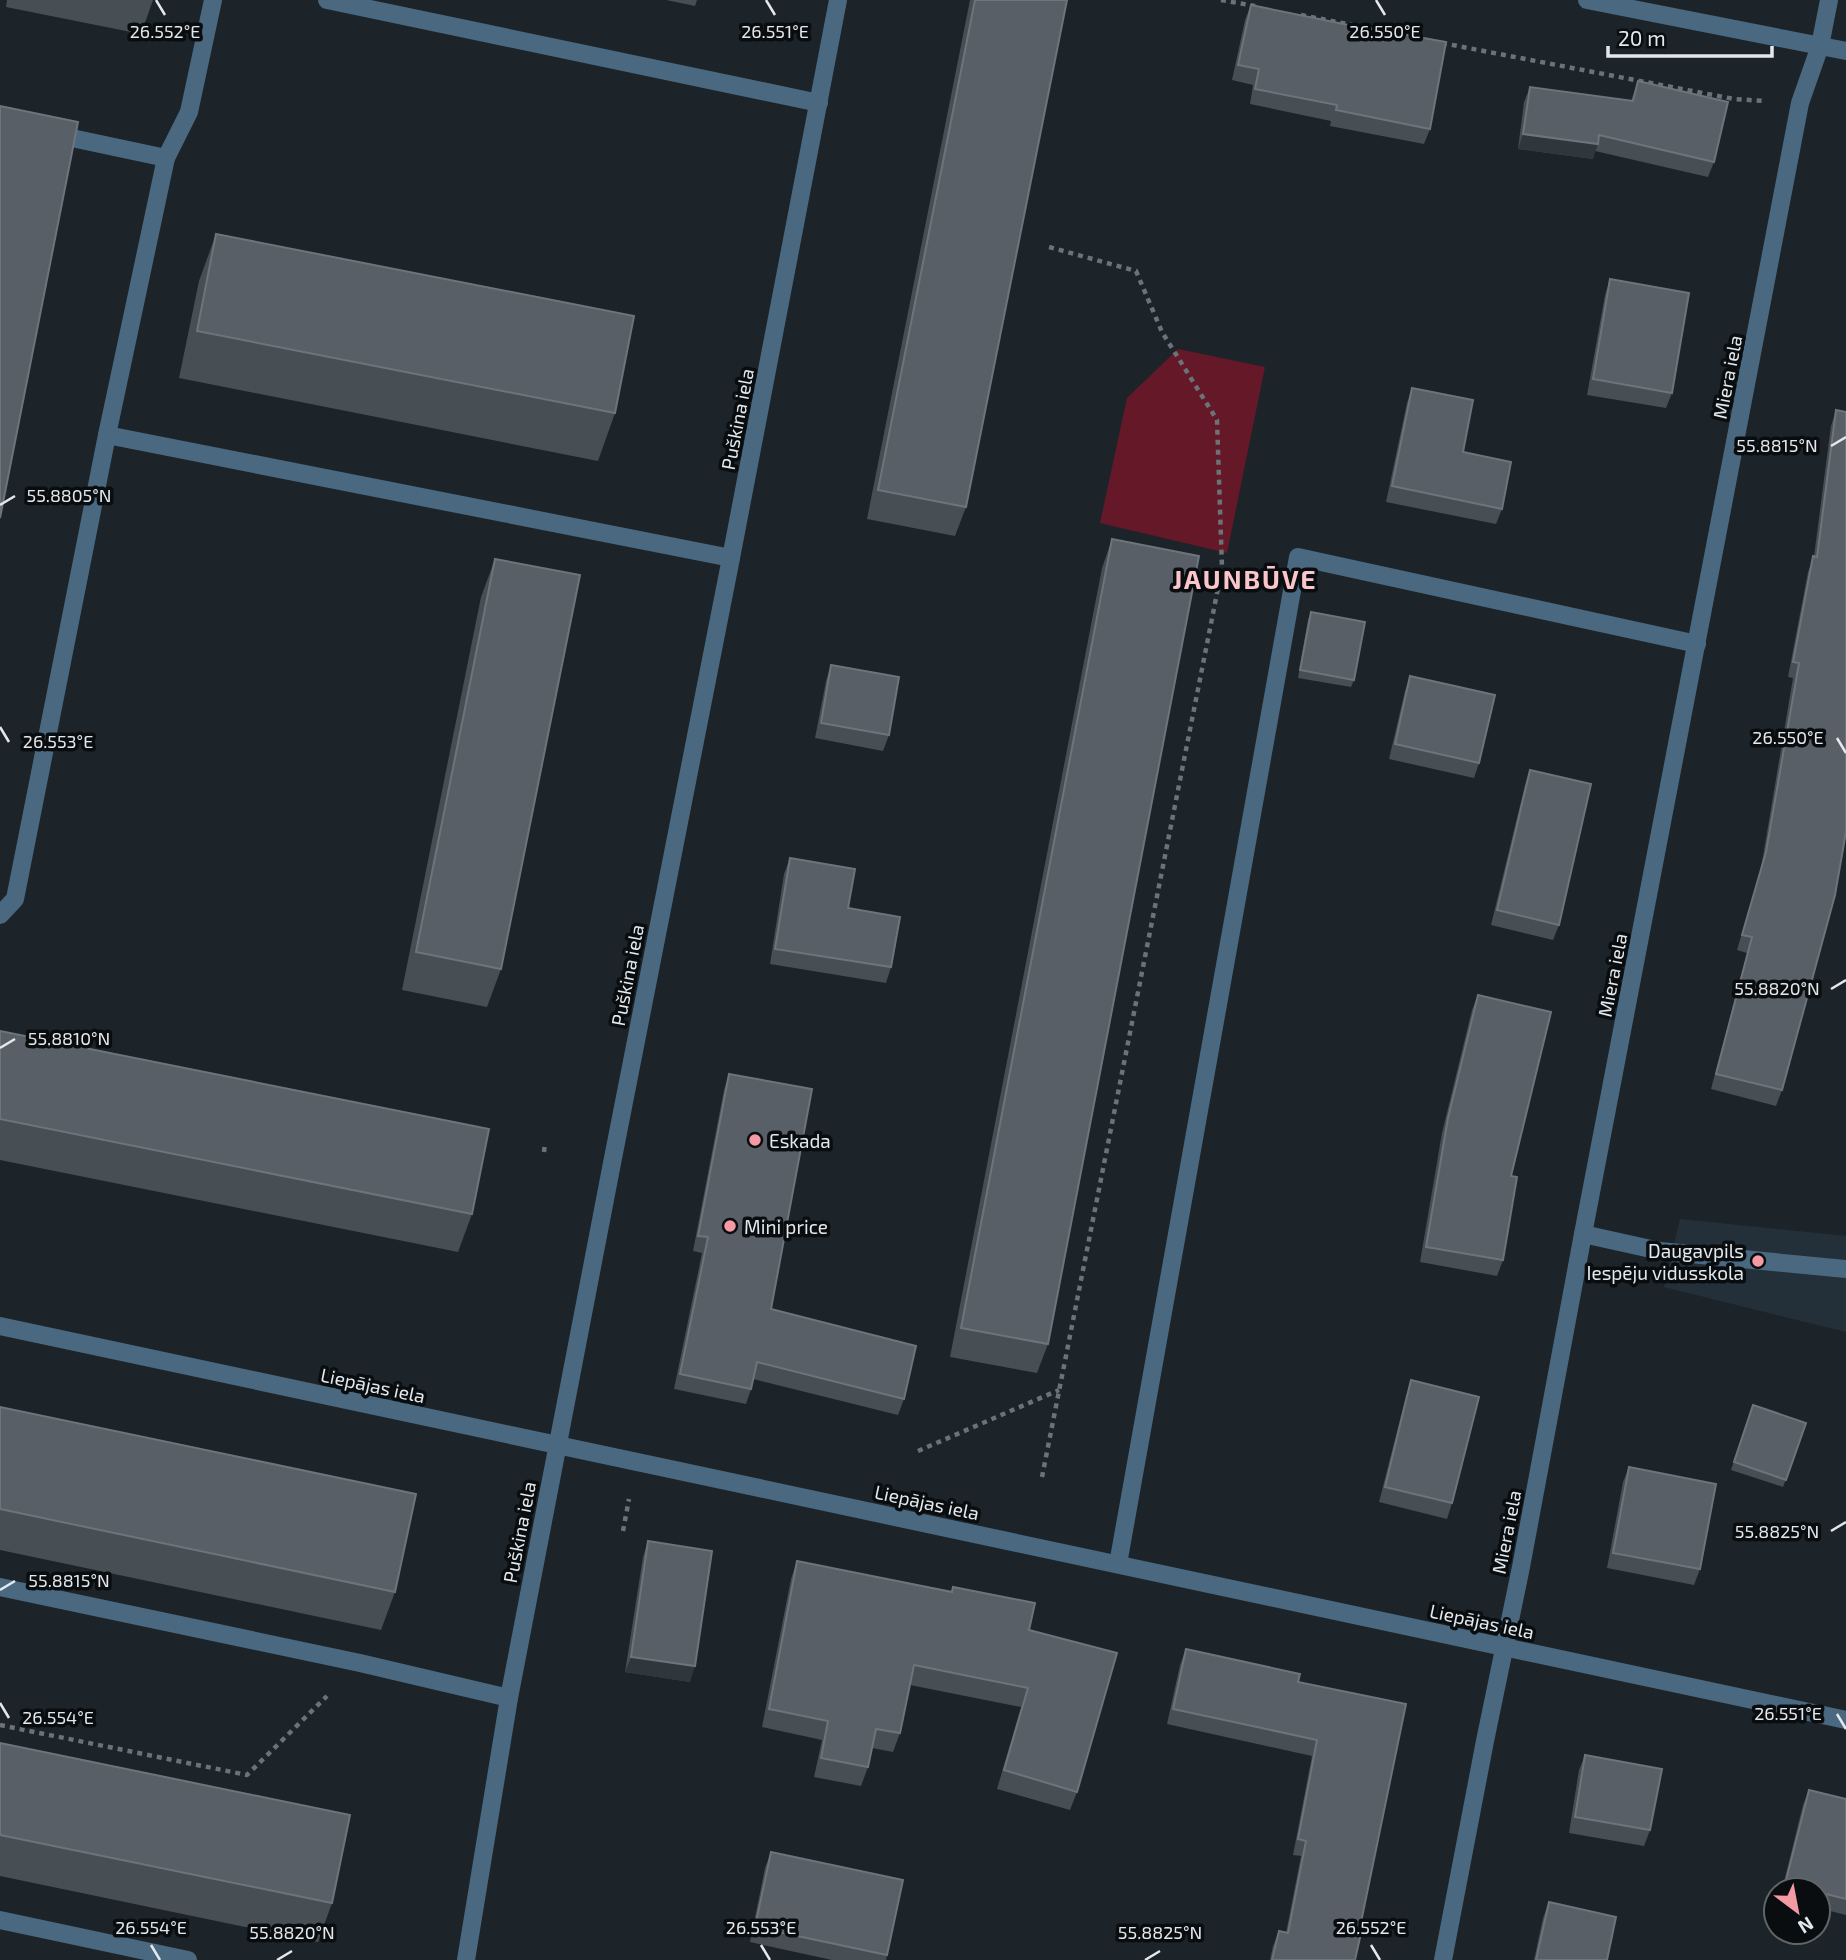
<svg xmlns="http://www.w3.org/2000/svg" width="1846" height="1960" font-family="'Exo 2',sans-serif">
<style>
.built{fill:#23303a}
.park{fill:#641828}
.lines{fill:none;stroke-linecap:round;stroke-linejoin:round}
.path{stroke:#6c7378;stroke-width:4.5;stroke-dasharray:5 5;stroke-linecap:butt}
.lane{stroke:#4a6980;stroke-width:18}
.street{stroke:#4a6980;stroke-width:18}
.wall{fill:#474f55}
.shaded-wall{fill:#2f373d}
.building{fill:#585f66;stroke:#6d747b;stroke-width:2}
.ticks{fill:none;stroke:#e3e8ec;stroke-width:2.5}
.poi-dot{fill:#f49aa4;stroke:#090d0f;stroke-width:2.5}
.labels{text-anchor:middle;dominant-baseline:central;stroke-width:7;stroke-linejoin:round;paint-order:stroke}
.street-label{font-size:19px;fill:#e3e8ec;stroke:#090d0f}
.poi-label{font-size:19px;fill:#e3e8ec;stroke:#090d0f;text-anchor:start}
.district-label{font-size:26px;font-weight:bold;letter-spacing:2px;fill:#fbc6cb;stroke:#090d0f}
.ticks-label{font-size:18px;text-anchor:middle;fill:#e3e8ec;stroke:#090d0f;stroke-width:7;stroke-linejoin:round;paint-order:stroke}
</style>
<rect width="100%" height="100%" fill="#1c242a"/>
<polygon class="built" points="1680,1219 1846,1236 1846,1332 1664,1287"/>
<polygon class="park" points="1178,349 1265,367 1227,553 1100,523 1127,398"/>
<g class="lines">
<g class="path">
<polyline points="1221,0 1255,6"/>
<polyline points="1301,15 1368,28"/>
<polyline points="1442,43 1734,99 1764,101"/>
<polyline points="544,1152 545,1143"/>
<polyline points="918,1451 1059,1390"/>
<polyline points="1042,1477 1222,568 1217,420 1162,332 1136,271 1049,247"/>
<polyline points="623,1531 629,1499"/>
<polyline points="0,1725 247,1775 327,1696"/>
</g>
<g class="lane">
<polyline points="327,0 819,103"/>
<polyline points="53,134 166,158"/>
<polyline points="107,435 731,558"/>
<polyline points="0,915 15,899 107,435 166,158 189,112 213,0"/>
<polyline points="1583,1234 1660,1251 1846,1269"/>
<polyline points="1118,1564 1298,557 1697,644"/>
<polyline points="0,1587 360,1663 509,1698"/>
<polyline points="0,1920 188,1960"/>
</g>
<g class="street">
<polyline points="1587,0 1846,51"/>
<polyline points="0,1326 1846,1720"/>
<polyline points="466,1960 509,1698 613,1158 731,558 838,0"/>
<polyline points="1443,1960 1485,1741 1521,1567 1583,1234 1800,103 1820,46 1829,0"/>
</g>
</g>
<g class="wall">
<polygon points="7,0 153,0 141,34 6,7"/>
<polygon points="666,0 697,0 695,6"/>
<polygon points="970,0 1067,0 966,507 955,536 867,519"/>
<polygon points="1251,5 1430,129 1424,144 1330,126 1331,121 1250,104 1253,85 1232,80 1245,20"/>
<polygon points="1638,81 1714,162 1708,177 1595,151 1593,159 1518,149 1524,102 1530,87 1631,101"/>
<polygon points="216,234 615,413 598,461 179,378 199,281"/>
<polygon points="1610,279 1672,393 1666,408 1587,395 1605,295"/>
<polygon points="1412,388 1463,452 1502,509 1496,524 1386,502 1407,403"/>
<polygon points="1836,410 1782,1090 1776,1106 1711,1089 1747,953 1737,950 1761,868 1793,678 1788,677 1808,572 1814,556 1831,426"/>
<polygon points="1112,539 1048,1344 1037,1373 950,1357 1102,568"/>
<polygon points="495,559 501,969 487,1007 402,990 481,597"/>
<polygon points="1311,612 1354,680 1351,687 1298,678 1308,620"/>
<polygon points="831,665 889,735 883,751 815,738 826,681"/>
<polygon points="1410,676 1479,763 1474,778 1389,759 1405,691"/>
<polygon points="1530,770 1559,925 1553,940 1491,925 1525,785"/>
<polygon points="790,858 848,908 891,967 886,983 770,964 784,874"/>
<polygon points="1478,995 1511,1176 1503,1260 1497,1276 1420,1262 1442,1133 1472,1010"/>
<polygon points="0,1031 472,1214 458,1252 0,1160"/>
<polygon points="729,1074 771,1309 904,1399 898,1415 753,1379 751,1389 746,1404 674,1389 702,1253 693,1251 724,1090"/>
<polygon points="1411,1380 1452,1503 1447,1519 1379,1502 1406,1396"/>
<polygon points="1753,1405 1806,1423 1783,1487 1731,1470"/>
<polygon points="0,1407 395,1592 381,1630 0,1550"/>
<polygon points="1629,1467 1700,1569 1694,1585 1607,1568 1623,1482"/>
<polygon points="648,1541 690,1682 625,1672 643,1557"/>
<polygon points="797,1561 951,1591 953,1587 1029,1630 1077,1792 1070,1810 997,1789 1021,1707 910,1685 900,1733 893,1752 872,1748 868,1767 861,1786 814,1777 822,1740 762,1727 791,1579"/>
<polygon points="1186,1649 1298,1682 1406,1704 1359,1932 1355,1960 1270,1960 1273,1946 1279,1931 1286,1933 1301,1856 1293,1855 1312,1756 1167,1724 1180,1665"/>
<polygon points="0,1743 332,1903 318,1942 0,1876"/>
<polygon points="1585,1755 1650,1830 1644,1846 1569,1833 1579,1770"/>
<polygon points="1809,1790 1846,1799 1846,1915 1818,1908 1818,1890 1782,1890 1803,1805"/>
<polygon points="771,1852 887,1955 886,1960 832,1960 750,1942 765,1868"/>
<polygon points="1549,1902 1607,1960 1534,1960 1543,1918"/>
</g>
<g class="shaded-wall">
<polygon points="1523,134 1598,144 1593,159 1518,149"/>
<polygon points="631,1657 695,1666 690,1682 625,1672"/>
</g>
<g class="building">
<polygon points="975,0 1067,0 966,507 878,490"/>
<polygon points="1251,5 1363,28 1363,27 1446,42 1430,129 1336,110 1337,105 1255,89 1259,69 1238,65"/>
<polygon points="1638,81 1728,102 1714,162 1599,135 1598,144 1523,134 1530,87 1633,101"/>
<polygon points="0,106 78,122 0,518"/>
<polygon points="216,234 634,316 615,413 197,331"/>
<polygon points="1610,279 1689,293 1672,393 1593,379"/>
<polygon points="1412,388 1473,400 1463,452 1511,462 1502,509 1392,486"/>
<polygon points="1836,410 1846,412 1846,832 1835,895 1782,1090 1716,1074 1752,937 1742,935 1766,852 1799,663 1793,662 1813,556 1817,557"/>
<polygon points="1112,539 1199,556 1048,1344 961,1328"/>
<polygon points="495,559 580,575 501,969 416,952"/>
<polygon points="1311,612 1365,622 1354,680 1300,670"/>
<polygon points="831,665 899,677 889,735 821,723"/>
<polygon points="1410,676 1495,695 1479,763 1395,744"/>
<polygon points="1530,770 1591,784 1559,925 1497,910"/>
<polygon points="790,858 855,869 848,908 900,917 891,967 775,949"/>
<polygon points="1478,995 1551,1012 1511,1176 1517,1177 1503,1260 1426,1247 1448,1118"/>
<polygon points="0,1031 489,1129 472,1214 0,1119"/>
<polygon points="729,1074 812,1089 771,1309 916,1346 904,1399 757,1362 751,1389 680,1374 708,1237 698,1236"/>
<polygon points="1411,1380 1479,1397 1452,1503 1385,1487"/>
<polygon points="1753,1405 1806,1423 1786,1480 1734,1462"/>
<polygon points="0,1407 416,1494 395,1592 0,1509"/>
<polygon points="1629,1467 1716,1484 1700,1569 1613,1553"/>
<polygon points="648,1541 712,1551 695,1666 631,1657"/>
<polygon points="797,1561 952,1592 953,1587 1035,1603 1029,1630 1117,1653 1077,1792 1004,1770 1028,1688 914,1665 900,1733 876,1729 868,1767 821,1758 828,1721 769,1709"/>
<polygon points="1186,1649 1300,1674 1298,1682 1406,1704 1359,1932 1361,1933 1355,1960 1272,1960 1279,1931 1288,1933 1306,1841 1298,1839 1317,1740 1173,1709"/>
<polygon points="0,1743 350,1815 332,1903 0,1835"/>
<polygon points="1585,1755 1662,1769 1650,1830 1575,1817"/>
<polygon points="1809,1790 1846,1799 1846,1899 1818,1892 1818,1890 1811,1890 1785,1884"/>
<polygon points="771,1852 903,1880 887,1955 755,1927"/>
<polygon points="1549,1902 1616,1917 1607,1960 1536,1960"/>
</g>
<path class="ticks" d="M156 0 165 15M766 0 775 15M1376 0 1385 15M1831 446 1846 437M0 505 15 496M0 727 9 742M1837 738 1846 753M1831 989 1846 980M0 1048 15 1039M1831 1531 1846 1522M0 1590 15 1581M0 1703 9 1718M1837 1714 1846 1729M151 1945 160 1960M761 1945 770 1960M1371 1945 1380 1960M277 1960 292 1951M1145 1960 1160 1951"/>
<g class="poi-dot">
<circle cx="755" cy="1140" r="7"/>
<circle cx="730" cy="1226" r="7"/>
<circle cx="1758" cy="1261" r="7"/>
</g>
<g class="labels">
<g class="street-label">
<text transform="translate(1727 377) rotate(-79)">Miera iela</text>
<text transform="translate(737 419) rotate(-79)">Puškina iela</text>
<text transform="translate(627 975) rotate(-79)">Puškina iela</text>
<text transform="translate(1612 975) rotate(-79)">Miera iela</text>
<text transform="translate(373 1385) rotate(12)">Liepājas iela</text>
<text transform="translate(927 1502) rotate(12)">Liepājas iela</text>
<text transform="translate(519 1532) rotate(-79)">Puškina iela</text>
<text transform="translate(1506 1532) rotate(-79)">Miera iela</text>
<text transform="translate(1482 1621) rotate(12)">Liepājas iela</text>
</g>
<g class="poi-label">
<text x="769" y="1140">Eskada</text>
<text x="744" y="1226">Mini price</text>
<text x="1744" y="1250" text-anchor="end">Daugavpils<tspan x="1744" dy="22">Iespēju vidusskola</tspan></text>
</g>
<g class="district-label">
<text x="1245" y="578">JAUNBŪVE</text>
</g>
</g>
<g class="ticks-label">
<text x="1385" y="38">26.550°E</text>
<text x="165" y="38">26.552°E</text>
<text x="775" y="38">26.551°E</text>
<text x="1777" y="452">55.8815°N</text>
<text x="69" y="502">55.8805°N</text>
<text x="1788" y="744">26.550°E</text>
<text x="58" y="748">26.553°E</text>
<text x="1777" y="995">55.8820°N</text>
<text x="69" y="1045">55.8810°N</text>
<text x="1777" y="1538">55.8825°N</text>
<text x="69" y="1587">55.8815°N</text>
<text x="1788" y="1720">26.551°E</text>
<text x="58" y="1724">26.554°E</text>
<text x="151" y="1934">26.554°E</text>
<text x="761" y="1934">26.553°E</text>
<text x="1371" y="1934">26.552°E</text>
<text x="292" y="1939">55.8820°N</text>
<text x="1160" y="1939">55.8825°N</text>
</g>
<g transform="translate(1797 1911) rotate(148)"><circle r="33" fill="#090d0f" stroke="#606567" stroke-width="2"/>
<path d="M0-5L12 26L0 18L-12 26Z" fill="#f49aa4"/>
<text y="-10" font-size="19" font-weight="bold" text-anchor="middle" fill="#e3e8ec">N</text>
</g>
<path d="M1608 46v10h164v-10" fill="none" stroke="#e3e8ec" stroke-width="3.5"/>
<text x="1618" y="46" font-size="21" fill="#e3e8ec" stroke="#090d0f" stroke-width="5" paint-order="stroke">20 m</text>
</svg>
